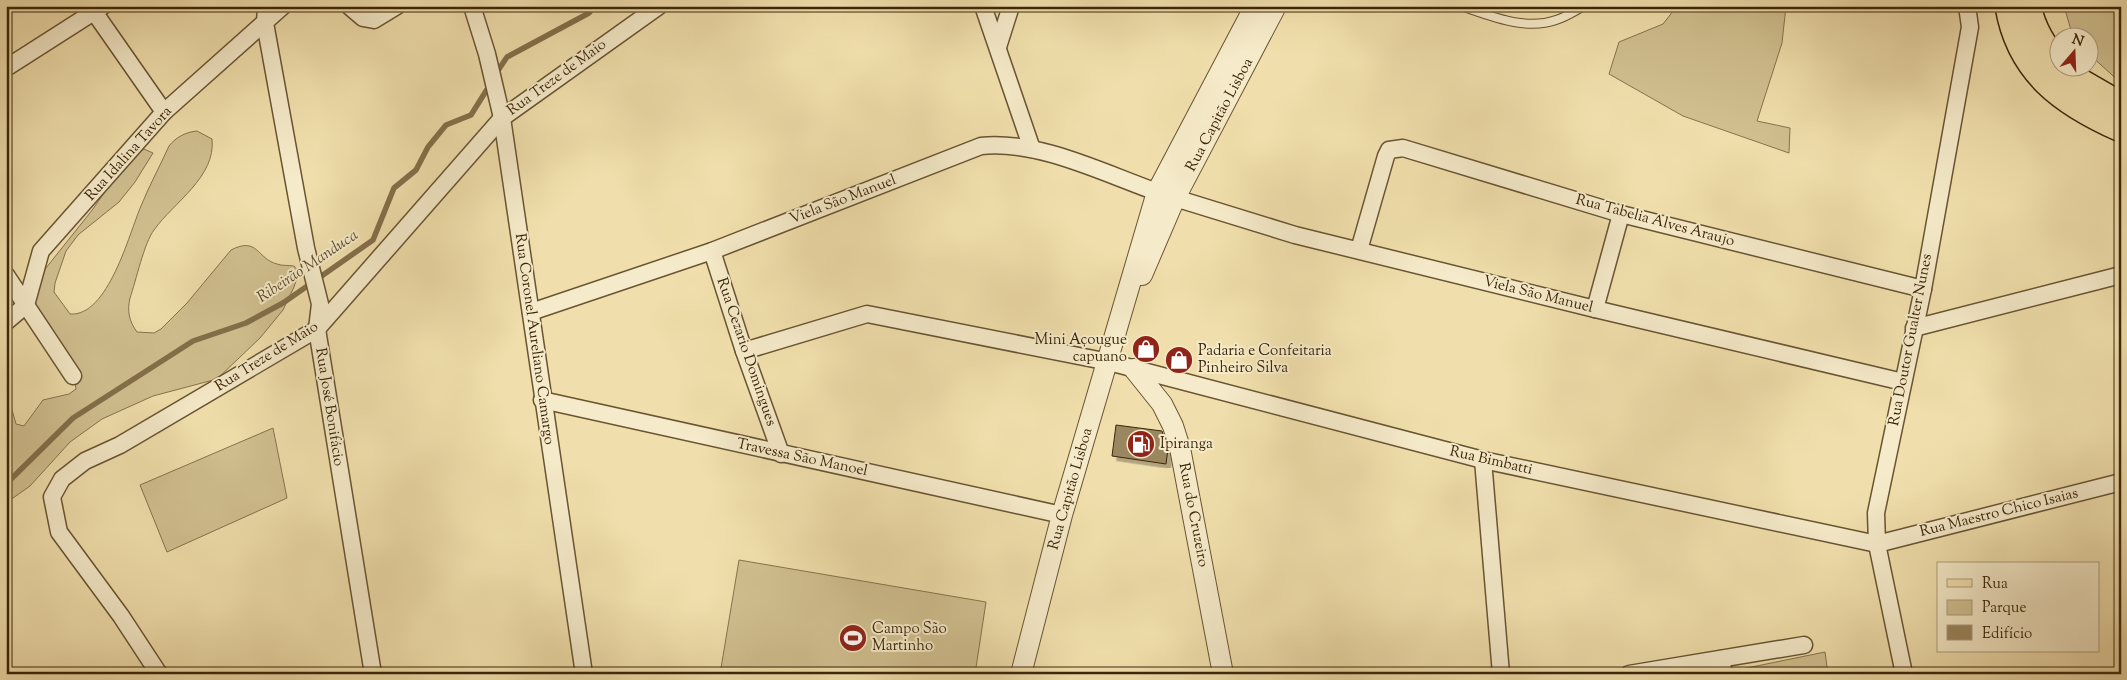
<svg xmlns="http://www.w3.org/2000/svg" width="2127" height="680" font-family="'Sorts Mill Goudy',serif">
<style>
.green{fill:#d1c090;stroke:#86734d}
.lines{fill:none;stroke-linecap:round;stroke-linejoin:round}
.stream{stroke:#836f4a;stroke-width:5.5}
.building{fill:#9a865e;stroke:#3c260a;filter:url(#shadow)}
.service-casing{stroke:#695432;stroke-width:10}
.minor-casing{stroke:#695432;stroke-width:19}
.tertiary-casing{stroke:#695432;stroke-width:22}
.primary-casing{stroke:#3c260a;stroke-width:28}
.service{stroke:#f5eac9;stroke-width:8}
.minor{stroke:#f5eac9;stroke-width:16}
.tertiary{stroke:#f5eac9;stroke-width:20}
.primary{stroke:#f0dfac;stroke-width:25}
.labels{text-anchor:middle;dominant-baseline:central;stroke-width:4;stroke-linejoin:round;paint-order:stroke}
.street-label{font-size:15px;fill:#3c260a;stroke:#f5eac9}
.poi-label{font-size:15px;fill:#3c260a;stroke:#f5eac9;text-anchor:start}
.water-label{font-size:16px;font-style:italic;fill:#604b2a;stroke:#f5eac9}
</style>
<defs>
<filter id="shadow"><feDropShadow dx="4.5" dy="4.5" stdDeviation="0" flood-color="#0004"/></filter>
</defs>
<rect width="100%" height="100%" fill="#f0dfac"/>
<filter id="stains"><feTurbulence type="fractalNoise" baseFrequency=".004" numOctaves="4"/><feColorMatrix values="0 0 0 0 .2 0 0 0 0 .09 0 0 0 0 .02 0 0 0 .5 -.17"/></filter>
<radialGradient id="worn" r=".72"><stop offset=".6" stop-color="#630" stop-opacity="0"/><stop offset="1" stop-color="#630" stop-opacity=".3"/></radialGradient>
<g class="green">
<polygon points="1677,6 1786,6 1782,43 1757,121 1790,128 1789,153 1683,116 1609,74 1619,42 1663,24"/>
<polygon points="2064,6 2121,6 2121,83 2090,55 2090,38 2073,37"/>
<path d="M197 131 212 139C216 177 174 202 154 230 144 243 136 281 130 298 127 311 129 321 137 332L154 333 161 329 187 303 231 250C258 236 257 259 277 264 282 266 288 265 294 266L299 272 294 287 283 310 260 338 217 379 153 396 102 419 70 442 30 486 6 503V398L9 399 16 424 24 426 43 400 69 394 76 389 73 366 36 309 33 292 38 278 93 209 128 158 144 149 153 153 135 182 119 202 78 235 66 251 55 283 54 292 70 314C108 317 129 234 141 206 149 186 160 166 169 146 176 137 186 132 197 131Z"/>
<polygon points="273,428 287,498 167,552 140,485"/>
<polygon points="739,560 986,602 975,674 720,674"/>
<polygon points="1825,652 1828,674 1738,674 1737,670"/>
</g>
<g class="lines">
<g class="stream">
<polyline points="2109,6 2121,9"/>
<polyline points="495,75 507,57 589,13 595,6"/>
<polyline points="6,484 73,418 193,341 246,323 283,303 373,240 394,188 416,170 428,147 446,125 471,115 491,83"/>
</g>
</g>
<polygon class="building" points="1116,425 1162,431 1168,449 1166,464 1112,456"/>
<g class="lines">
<defs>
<path id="service" d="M1461 6C1491 16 1525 31 1556 20 1566 17 1575 11 1584 6"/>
<g id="minor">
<polyline points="90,6 164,112"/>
<polyline points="266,6 265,23 306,248 320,304 317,329 373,674"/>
<polyline points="349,6 363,18 374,20 397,6"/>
<polyline points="472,6 487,54 502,118 584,674"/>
<polyline points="983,6 1032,149"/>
<polyline points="998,47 1011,6"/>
<polyline points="6,68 103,6"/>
<polyline points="1175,198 1295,235 1595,309 1903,382"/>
<polyline points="1359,250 1386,156 1389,150 1403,148 1621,214 1923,289"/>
<polyline points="712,251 744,351 781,454"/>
<polyline points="6,275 73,376"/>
<polyline points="1595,309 1621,214"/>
<path d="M531 312 712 251 981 146C1039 140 1103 173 1157 192"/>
<polyline points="6,322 26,305 41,251 164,112 283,6"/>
<polyline points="1914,328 2121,275"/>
<polyline points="744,351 867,314 1109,362 1483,460 1877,544 2121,482"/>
<polyline points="542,400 1062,515"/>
<polyline points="1483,460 1501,674"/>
<polyline points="1721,659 1724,674"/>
<polyline points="159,674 121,616 59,532 52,497 62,479 85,461 120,445 317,329 502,118 659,6"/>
<polyline points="1629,674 1804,645"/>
<polyline points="1904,674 1877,544 1876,513 1923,289 1970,27 1967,6"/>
</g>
<g id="tertiary">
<polyline points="1142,275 1175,198 1276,6"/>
<polyline points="1134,369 1162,404 1173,426 1180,448 1223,674"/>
<polyline points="1021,674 1062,515 1157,192 1255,6"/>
</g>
<g id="primary">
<path d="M2008 6C2019 72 2062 103 2121 129"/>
<path d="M2028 6C2033 29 2043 47 2060 64"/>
<polyline points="2063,68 2071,76 2121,105"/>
</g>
</defs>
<use href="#service" class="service-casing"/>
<use href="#minor" class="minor-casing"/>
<use href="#tertiary" class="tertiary-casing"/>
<use href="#primary" class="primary-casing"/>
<use href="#service" class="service"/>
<use href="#minor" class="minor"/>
<use href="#tertiary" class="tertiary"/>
<use href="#primary" class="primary"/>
</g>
<defs>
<symbol id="shop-disc" viewBox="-11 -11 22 22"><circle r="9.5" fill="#8f2418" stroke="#f5eac9"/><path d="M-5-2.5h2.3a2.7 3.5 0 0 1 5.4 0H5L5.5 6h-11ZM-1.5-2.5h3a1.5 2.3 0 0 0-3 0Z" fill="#fff"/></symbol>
<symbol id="fuel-disc" viewBox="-11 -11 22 22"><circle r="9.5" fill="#8f2418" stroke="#f5eac9"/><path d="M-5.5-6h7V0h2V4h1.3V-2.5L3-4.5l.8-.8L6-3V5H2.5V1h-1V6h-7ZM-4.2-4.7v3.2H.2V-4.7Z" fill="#fff"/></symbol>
<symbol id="stadium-disc" viewBox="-11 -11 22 22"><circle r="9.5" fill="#8f2418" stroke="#f5eac9"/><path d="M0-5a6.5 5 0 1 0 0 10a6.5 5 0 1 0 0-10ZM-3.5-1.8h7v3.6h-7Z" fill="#fff"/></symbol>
</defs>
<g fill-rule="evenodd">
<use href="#shop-disc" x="1130" y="333" width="32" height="32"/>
<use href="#shop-disc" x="1163" y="344" width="32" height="32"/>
<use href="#fuel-disc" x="1125" y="428" width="32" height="32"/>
<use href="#stadium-disc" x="837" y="622" width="32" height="32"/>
</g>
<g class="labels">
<g class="street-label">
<text transform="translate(557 78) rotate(-36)">Rua Treze de Maio</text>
<text transform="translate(1220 115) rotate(-62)">Rua Capitão Lisboa</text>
<text transform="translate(129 154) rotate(-48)">Rua Idalina Tavora</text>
<text transform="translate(843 200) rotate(-21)">Viela São Manuel</text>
<text transform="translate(1655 221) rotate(15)">Rua Tabelia Alves Araujo</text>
<text transform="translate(1538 295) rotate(14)">Viela São Manuel</text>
<text transform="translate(534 339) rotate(82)">Rua Coronel Aureliano Camargo</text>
<text transform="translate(1911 340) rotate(-79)">Rua Doutor Gualter Nunes</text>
<text transform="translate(746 352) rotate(71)">Rua Cezario Domingues</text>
<text transform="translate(267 357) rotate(-32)">Rua Treze de Maio</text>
<text transform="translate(329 407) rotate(81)">Rua José Bonifácio</text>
<text transform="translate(802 458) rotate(12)">Travessa São Manoel</text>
<text transform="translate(1491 461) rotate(13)">Rua Bimbatti</text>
<text transform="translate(1071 489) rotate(-74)">Rua Capitão Lisboa</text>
<text transform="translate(1999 513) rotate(-14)">Rua Maestro Chico Isaias</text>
<text transform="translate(1193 515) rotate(79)">Rua do Cruzeiro</text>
</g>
<g class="poi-label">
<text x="1127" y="340" text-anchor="end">Mini Açougue<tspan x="1127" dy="17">capuano</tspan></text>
<text x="1198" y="351">Padaria e Confeitaria<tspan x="1198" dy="17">Pinheiro Silva</tspan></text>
<text x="1160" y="444">Ipiranga</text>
<text x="872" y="629">Campo São<tspan x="872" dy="17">Martinho</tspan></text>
</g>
<g class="water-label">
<text transform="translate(308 267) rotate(-34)">Ribeirão Manduca</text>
</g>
</g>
<rect width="2127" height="680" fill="none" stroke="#f0dfac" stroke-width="25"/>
<rect x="8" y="8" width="2112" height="665" fill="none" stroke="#3c260a" stroke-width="2.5"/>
<rect x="12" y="12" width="2102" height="655" fill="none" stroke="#3c260a"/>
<rect x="1937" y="562" width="162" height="90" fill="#f5eac9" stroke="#ab9c7d"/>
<rect x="1947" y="579" width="25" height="8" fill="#f0dfac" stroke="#ab9c7d"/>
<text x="1982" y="588" font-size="15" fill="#3c260a">Rua</text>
<rect x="1947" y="600" width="25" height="15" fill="#d1c090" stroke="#ab9c7d"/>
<text x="1982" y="612" font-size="15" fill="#3c260a">Parque</text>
<rect x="1947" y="625" width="25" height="15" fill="#9a865e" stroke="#ab9c7d"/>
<text x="1982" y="638" font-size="15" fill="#3c260a">Edifício</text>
<g transform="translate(2074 52) rotate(19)"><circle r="24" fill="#f5eac9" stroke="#ab9c7d"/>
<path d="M0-4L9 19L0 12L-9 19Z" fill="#8f2418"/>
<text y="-8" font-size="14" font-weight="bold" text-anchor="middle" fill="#3c260a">N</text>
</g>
<rect width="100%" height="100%" filter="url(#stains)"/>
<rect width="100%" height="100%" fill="url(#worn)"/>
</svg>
